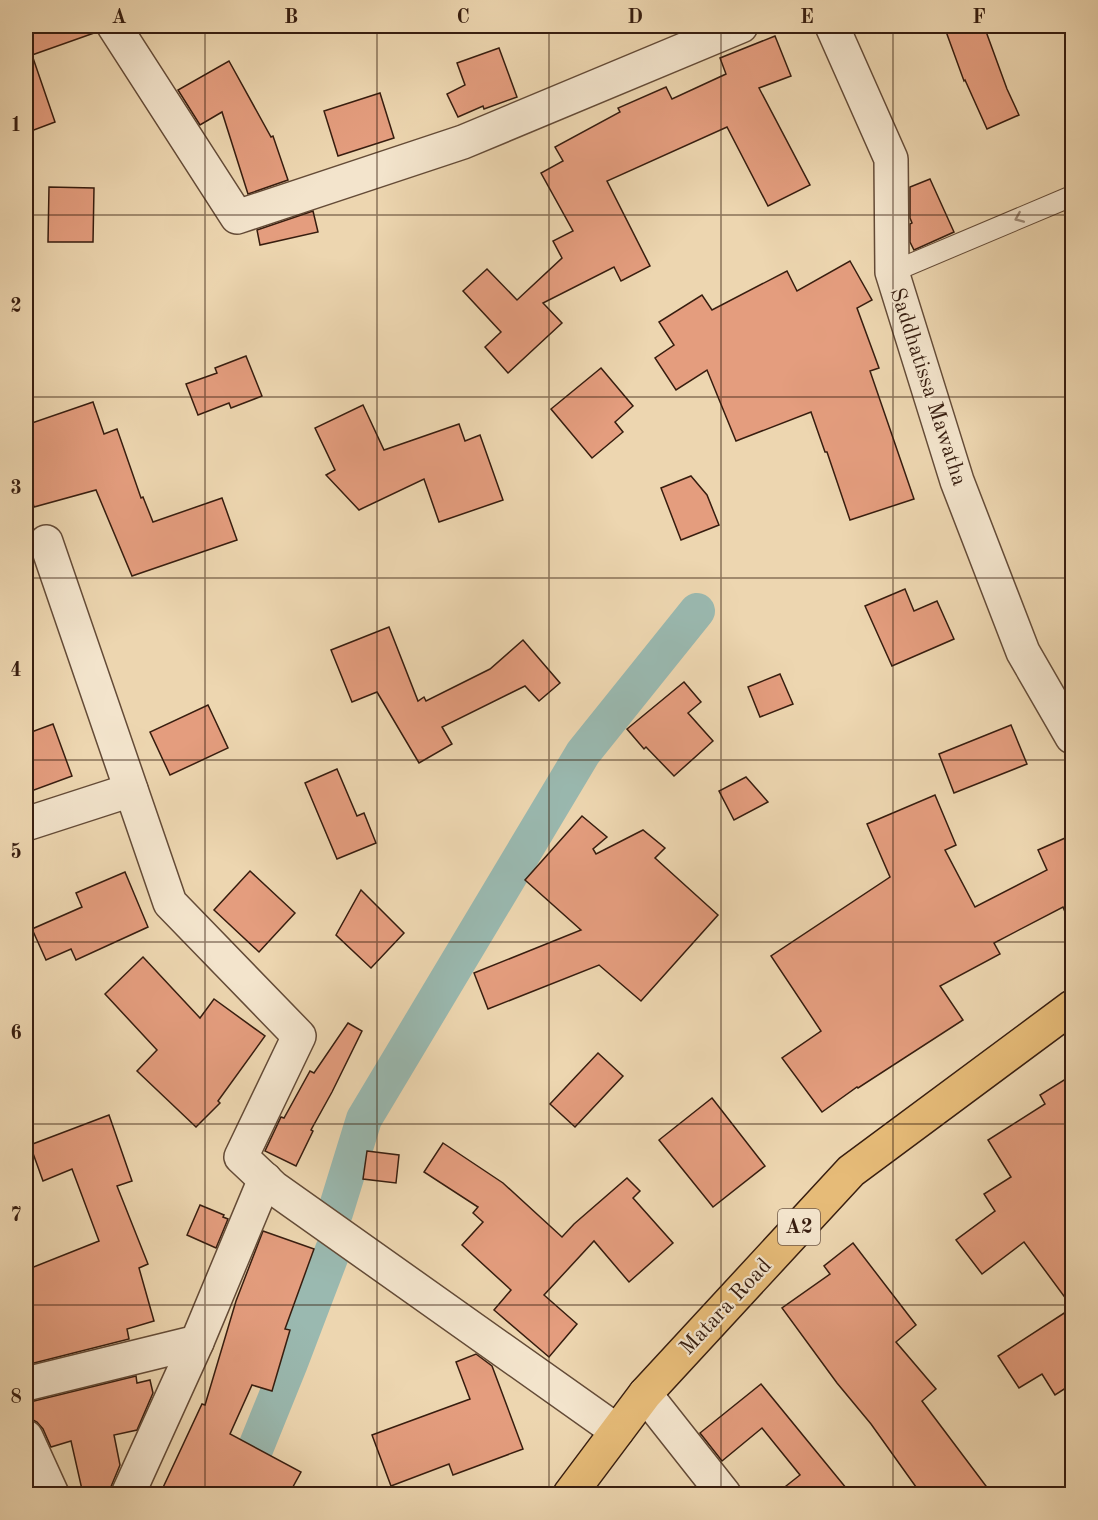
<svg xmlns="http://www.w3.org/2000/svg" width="1098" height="1520" font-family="'Old Standard TT',serif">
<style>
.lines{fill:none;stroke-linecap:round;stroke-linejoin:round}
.canal{stroke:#9ab9b0;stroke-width:36}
.building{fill:#e49d7e;stroke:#371d0f;stroke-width:1.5}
.service-casing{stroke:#644b37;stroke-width:22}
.minor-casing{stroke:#644b37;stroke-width:36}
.trunk-casing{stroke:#371d0f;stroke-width:36}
.service{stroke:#f3e4cc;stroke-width:20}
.minor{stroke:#f3e4cc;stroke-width:33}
.trunk{stroke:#e6bb78;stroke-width:33}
.oneway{stroke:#9e8a77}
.grid{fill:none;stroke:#371d0f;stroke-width:1.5;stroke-opacity:0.55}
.labels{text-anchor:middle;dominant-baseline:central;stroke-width:4.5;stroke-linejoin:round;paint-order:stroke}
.shield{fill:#f3e4cc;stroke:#6f5948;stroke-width:1.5}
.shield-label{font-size:21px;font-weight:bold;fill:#371d0f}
.street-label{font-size:22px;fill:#371d0f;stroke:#f3e4cc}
.neatline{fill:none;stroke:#371d0f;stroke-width:2}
.grid-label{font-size:20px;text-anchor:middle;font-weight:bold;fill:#371d0f}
</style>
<rect width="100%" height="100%" fill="#edd6b0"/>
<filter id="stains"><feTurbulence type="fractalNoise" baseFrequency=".00333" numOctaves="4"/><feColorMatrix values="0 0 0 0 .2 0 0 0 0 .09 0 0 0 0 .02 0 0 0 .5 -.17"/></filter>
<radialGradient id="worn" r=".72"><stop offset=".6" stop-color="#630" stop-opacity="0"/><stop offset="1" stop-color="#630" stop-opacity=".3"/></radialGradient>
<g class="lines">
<g class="canal">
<polyline points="335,1213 364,1119 583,753 697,611"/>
<polyline points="237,1494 290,1363 333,1250"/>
</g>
</g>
<g class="building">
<polygon points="26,26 96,26 97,32 32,55 55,122 26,133"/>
<polygon points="944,26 984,26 1007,89 1019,115 987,129 965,80 964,81"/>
<polygon points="775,36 791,76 759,88 810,185 768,206 727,127 607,181 650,266 621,281 614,267 543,303 562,323 508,373 485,347 501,332 463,291 487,269 517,300 562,258 553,241 573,231 541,173 563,161 555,147 620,112 618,108 666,87 672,99 726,74 720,58"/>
<polygon points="499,48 517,97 484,109 483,106 458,117 447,94 465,85 457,63"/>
<polygon points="229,61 271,137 273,136 288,180 248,194 222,112 200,125 178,90"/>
<polygon points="380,93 394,138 338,156 324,111"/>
<polygon points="930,179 954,232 914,250 910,242 910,224 912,223 910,218 910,187"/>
<polygon points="49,187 94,188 93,242 48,242"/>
<polygon points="313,211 318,232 260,245 257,230"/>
<polygon points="850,261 872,300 857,308 879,368 870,371 914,499 850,520 827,452 825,452 811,412 736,441 707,370 676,390 655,358 674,345 659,322 702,295 712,310 787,271 797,291"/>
<polygon points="246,356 262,396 231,408 229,403 198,415 186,384 217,373 215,368"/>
<polygon points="601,368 633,406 615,422 623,432 592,458 551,409"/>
<polygon points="93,402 104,434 117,429 141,498 143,497 153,522 222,498 237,540 132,576 96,490 34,507 26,477 26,425"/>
<polygon points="363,405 384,450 459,424 465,441 480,435 503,500 439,522 424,479 359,510 326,475 335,470 315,428"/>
<polygon points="691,476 707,495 719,525 681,540 661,488"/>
<polygon points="905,589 914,611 937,601 954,639 892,666 865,606"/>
<polygon points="389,627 418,701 424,697 426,701 490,669 523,640 560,683 539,701 525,686 442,727 452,744 419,763 377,692 352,702 331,650"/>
<polygon points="780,674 793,704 760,717 748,687"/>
<polygon points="684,682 701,702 688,713 713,741 674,776 646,747 644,749 627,729"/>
<polygon points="208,705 228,748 170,775 150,732"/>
<polygon points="53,724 72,776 26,793 26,734"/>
<polygon points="1011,725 1027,764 954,793 939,754"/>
<polygon points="337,769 357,816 364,813 376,843 337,859 305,783"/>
<polygon points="746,777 768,802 734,820 719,791"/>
<polygon points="935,795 956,845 945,850 975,907 1047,870 1038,850 1072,835 1072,929 1063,907 994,943 1000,954 940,986 963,1020 858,1088 857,1087 822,1112 782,1058 821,1031 771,956 890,877 867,824"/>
<polygon points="582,816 607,837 593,849 596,854 643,830 665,848 655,858 718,915 641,1001 599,965 488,1009 474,973 581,930 525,880"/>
<polygon points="250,871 295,913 259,952 214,910"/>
<polygon points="125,872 148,927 76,960 71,949 46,960 32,929 82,907 76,893"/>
<polygon points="361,890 404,933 371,968 336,935"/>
<polygon points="143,957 200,1018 214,999 265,1036 218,1101 220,1103 196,1127 137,1071 157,1050 105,994"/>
<polygon points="348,1023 362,1031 332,1092 311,1130 313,1131 296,1166 265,1151 281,1117 284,1118 310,1071 314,1073"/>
<polygon points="598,1053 623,1076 575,1127 550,1104"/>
<polygon points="1072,1075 1072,1307 1024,1242 982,1274 956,1240 995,1211 984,1194 1011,1177 988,1140 1045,1104 1040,1095"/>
<polygon points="712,1098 765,1166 713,1207 659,1140"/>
<polygon points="109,1115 132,1181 117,1186 148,1264 139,1268 154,1321 127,1329 129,1339 26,1365 26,1270 99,1241 72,1169 43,1181 30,1145"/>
<polygon points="443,1143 503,1183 562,1237 574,1224 627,1178 640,1191 633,1198 673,1243 629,1282 594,1241 544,1295 577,1324 549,1357 494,1310 511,1290 462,1245 483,1222 473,1213 478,1207 424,1172"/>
<polygon points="367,1151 399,1155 396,1183 363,1179"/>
<polygon points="200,1205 224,1215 223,1217 228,1219 216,1248 187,1235"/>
<polygon points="263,1231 314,1249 285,1329 290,1330 272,1391 252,1385 230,1434 301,1472 289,1494 160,1494 202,1404 205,1405 236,1301"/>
<polygon points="853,1243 916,1325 896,1342 936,1389 922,1401 992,1494 921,1494 871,1424 837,1383 782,1308 830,1274 824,1266"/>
<polygon points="1072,1308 1072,1384 1055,1395 1042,1374 1019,1388 998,1356"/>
<polygon points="476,1354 492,1366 523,1449 453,1475 449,1464 391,1486 372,1435 470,1399 456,1362"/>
<polygon points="136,1376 137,1383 150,1380 153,1393 137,1430 114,1435 120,1465 110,1489 83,1494 71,1441 51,1447 43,1429 37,1422 31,1419 26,1402 30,1402"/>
<polygon points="761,1384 851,1494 776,1494 800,1475 762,1428 722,1461 700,1433"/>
</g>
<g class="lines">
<defs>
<polyline id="service" points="892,272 1072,196"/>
<g id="minor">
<polyline points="114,26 237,217 463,142 741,26"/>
<polyline points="832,26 891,159 892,272 957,481 1023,652 1072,737"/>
<polyline points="46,542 170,903 299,1036 241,1157 274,1188 617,1431"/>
<polyline points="26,824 131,790"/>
<polyline points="26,1384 197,1342 265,1179"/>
<polyline points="645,1394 724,1494"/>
<polyline points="26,1437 52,1494"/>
<polyline points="128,1494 197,1342"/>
</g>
<polyline id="trunk" points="570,1494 645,1394 851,1171 1072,1007"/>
</defs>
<use href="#service" class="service-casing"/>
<use href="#minor" class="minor-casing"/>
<use href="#trunk" class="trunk-casing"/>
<use href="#service" class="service"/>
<use href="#minor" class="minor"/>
<use href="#trunk" class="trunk"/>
</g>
<defs><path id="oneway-chevron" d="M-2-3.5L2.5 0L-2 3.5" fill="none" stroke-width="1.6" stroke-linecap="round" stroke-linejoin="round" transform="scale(1.5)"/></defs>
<use class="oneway" href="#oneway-chevron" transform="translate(1019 218) rotate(157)"/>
<path class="grid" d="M205 26V1494M377 26V1494M549 26V1494M721 26V1494M893 26V1494M26 215H1072M26 397H1072M26 578H1072M26 760H1072M26 942H1072M26 1124H1072M26 1305H1072"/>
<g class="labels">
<rect class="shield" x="778" y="1209" width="42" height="36" rx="4.5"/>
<g class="shield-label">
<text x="799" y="1227">A2</text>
</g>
<g class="street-label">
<text transform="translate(928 387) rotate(72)">Saddhatissa Mawatha</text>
<text transform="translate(726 1307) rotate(-47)">Matara Road</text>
</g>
</g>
<rect width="1098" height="1520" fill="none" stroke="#edd6b0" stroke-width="66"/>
<rect x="33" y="33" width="1032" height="1454" class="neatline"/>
<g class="grid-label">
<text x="119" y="23">A</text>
<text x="291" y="23">B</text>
<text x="463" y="23">C</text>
<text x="635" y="23">D</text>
<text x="807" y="23">E</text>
<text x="979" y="23">F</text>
<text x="16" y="131">1</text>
<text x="16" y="312">2</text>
<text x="16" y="494">3</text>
<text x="16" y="676">4</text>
<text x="16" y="858">5</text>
<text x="16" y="1039">6</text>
<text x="16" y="1221">7</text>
<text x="16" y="1403">8</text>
</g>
<rect width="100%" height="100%" filter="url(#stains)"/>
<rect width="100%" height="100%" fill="url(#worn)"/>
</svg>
